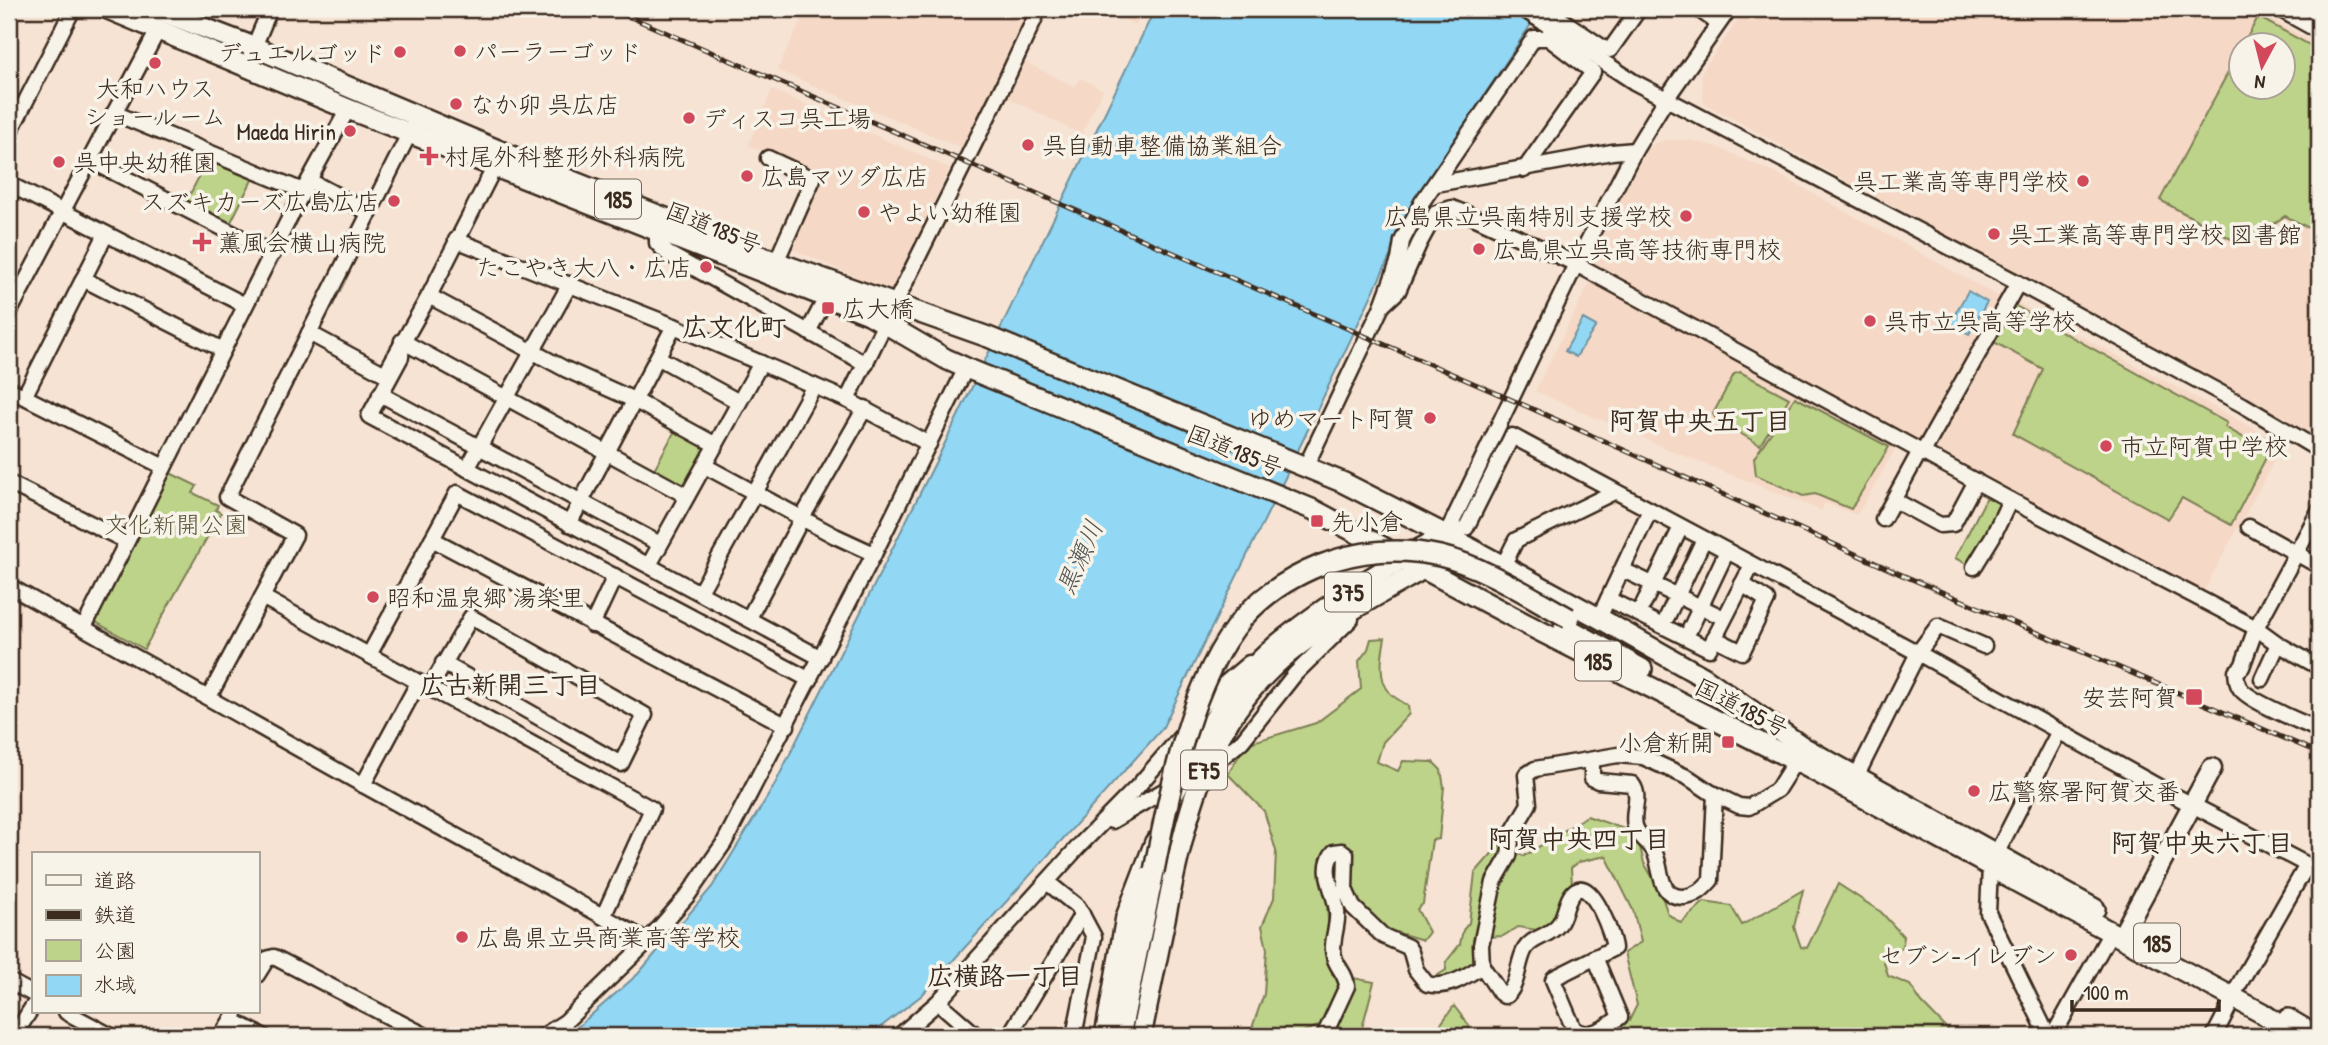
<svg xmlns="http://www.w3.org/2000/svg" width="2328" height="1045" font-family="'Patrick Hand','Klee One',sans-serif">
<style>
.built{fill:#f5d8c5;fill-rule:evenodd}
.green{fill:#bdd389;stroke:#7c7e54;stroke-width:2}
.water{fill:#92d7f4;stroke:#6f929e;stroke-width:2}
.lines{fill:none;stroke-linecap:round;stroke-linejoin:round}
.minor-casing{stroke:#3b2a1e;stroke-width:19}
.major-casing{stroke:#3b2a1e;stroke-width:23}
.highway-casing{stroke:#3b2a1e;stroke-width:24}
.minor{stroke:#f7f3e8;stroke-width:14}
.major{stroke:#f7f3e8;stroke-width:18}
.highway{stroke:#f7f3e8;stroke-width:19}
.rail-casing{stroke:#3b2a1e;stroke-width:5}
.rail{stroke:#f7f3e8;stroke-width:2.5;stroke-dasharray:8;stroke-linecap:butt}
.highway-bridge-casing{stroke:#3b2a1e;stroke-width:24;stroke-linecap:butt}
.highway-bridge{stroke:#f7f3e8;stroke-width:19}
.poi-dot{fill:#d1495b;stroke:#f7f3e8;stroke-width:2.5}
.labels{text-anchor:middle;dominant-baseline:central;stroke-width:7;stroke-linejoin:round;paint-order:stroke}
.shield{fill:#f7f3e8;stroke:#73665b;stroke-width:2}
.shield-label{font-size:23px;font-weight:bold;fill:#3b2a1e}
.poi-label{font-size:24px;fill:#3b2a1e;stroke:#f7f3e8;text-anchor:start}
.street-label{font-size:24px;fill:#3b2a1e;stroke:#f7f3e8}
.park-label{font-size:24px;fill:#5c5439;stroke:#f7f3e8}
.neighbourhood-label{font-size:26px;font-weight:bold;fill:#3b2a1e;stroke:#f7f3e8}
.water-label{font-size:26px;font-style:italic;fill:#515554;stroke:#f7f3e8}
</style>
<rect width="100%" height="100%" fill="#f6e3d3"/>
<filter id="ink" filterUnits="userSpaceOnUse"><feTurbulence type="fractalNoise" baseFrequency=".0143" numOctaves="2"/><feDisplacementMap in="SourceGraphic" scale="14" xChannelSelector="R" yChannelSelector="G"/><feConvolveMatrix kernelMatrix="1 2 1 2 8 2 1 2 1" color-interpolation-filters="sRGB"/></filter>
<g filter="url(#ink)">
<g class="built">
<polygon points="807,9 1032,9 965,149 777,70"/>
<polygon points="1103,9 1143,9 1135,25"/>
<path d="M1746 9H2253L2319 45V439L1704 103 1701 73ZM2240 46H2282V88H2240Z"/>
<polygon points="1021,60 1075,87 1080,78 1103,90 1081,134 1004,96"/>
<polygon points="772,90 949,168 893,293 783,245 815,175 748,145"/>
<polygon points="1665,140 1688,140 1717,147 1783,177 2003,299 1921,442 1587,265 1626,188 1648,150 1655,143"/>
<polygon points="1591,280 1897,446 1857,515 1825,503 1821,510 1677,453 1535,391"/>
<polygon points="2011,299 2283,444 2202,594 1929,447"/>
</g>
<g class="green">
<polygon points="2258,17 2319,50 2319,228 2317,232 2285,216 2242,245 2160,200 2240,50 2240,88 2282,88 2282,46 2243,45"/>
<polygon points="209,157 254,176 229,226 185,204"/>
<polygon points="2014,305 2227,423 2225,427 2269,452 2231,525 2182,498 2168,519 2013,434 2043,369 1994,342"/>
<polygon points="1740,372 1789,398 1760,445 1716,419 1713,414 1734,374"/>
<polygon points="1795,397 1889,447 1851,509 1815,494 1803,496 1756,475 1754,458"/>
<polygon points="677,427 708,444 688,488 652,473"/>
<polygon points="166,471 197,486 193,493 218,505 216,510 221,513 144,649 94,621"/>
<polygon points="1988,495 2001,502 2002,506 1970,566 1955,558"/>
<path d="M1385 638C1382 654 1377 679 1390 693 1394 698 1403 702 1408 706L1409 714 1383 742 1377 762 1398 771 1403 761 1433 762 1441 770 1444 787 1439 839 1432 840 1423 904 1417 909 1429 932 1423 940 1389 930 1348 911 1327 905 1332 974 1374 982 1361 1032 1341 1036 1318 1026 1292 1036H1254L1253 1025 1264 994 1267 949 1262 926 1274 898 1276 851 1264 811 1228 774 1246 744 1316 723 1361 689 1359 661 1368 649 1371 639Z"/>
<path d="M1587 816 1630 831 1640 847 1644 863 1659 888 1668 914 1681 923 1704 902 1731 906 1742 925 1803 890 1794 927 1801 947 1807 948 1838 884 1881 912 1904 937 1902 948 1884 962 1888 976 1910 985 1922 1003 1954 1036H1599L1629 1021 1637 1005 1624 953 1641 942 1633 910 1606 856 1579 862 1571 868 1572 884 1564 893 1558 914 1543 931 1518 927 1503 936 1488 937C1473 964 1469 974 1437 981L1438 975 1446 970V962L1460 944 1463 930 1469 923 1475 873 1501 843 1524 856Z"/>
<polygon points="1454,1006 1477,1036 1432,1036"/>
</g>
<g class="water">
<polygon points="1155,9 1541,9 1420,193 1284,480 1162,729 922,995 869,1036 567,1036 638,974 712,887 774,786 943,447"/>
<polygon points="1968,291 1987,302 1969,334 1950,323"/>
<polygon points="1583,319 1596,326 1576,357 1565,351"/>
</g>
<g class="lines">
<defs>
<g id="minor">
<polyline points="1523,9 1634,82 2018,283 2243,405 2319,450"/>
<polyline points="1698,9 1718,23"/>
<polyline points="2279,9 2319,31"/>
<polyline points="1552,13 1605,49 1610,50 1639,9"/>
<polyline points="251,54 270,9"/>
<polyline points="114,113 303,191"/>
<polyline points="9,134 73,9"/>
<polyline points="768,158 813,179 776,262"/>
<polyline points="90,160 273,254"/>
<polyline points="310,181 370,213"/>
<polyline points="9,184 245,305"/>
<polyline points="1436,184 1612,152 1635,150"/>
<polyline points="657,231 657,243 667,253 866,364"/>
<polyline points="456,240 674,326 847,400 929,444"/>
<polyline points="83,279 223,350"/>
<polyline points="429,296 565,369 634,400 716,445"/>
<polyline points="1382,306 1398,291 1419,244 1436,213 1452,208 1467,214 1576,264 2010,500 2256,628 2278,644 2319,667"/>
<polyline points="9,313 158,30"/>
<polyline points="808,332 826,298"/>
<polyline points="309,333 385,374 429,296 495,166"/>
<polyline points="402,341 401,357 369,416 821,658"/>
<polyline points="402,341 687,496"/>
<polyline points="659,358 739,402"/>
<polyline points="9,389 164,467"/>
<polyline points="380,394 660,544"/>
<polyline points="24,397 106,234"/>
<polyline points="847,400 1004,84 1039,9"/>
<polyline points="1923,452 2018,283"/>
<polyline points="705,466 835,536 874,554"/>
<polyline points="1306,466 1382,306 1399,260 1402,241 1422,202 1534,38 1548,38 1593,72 1524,170"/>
<polyline points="467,469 570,284"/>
<polyline points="9,483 126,541"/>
<polyline points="1894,500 1940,525 1953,524 1976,481"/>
<path d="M2319 511 2256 628 2242 667 2236 672C2237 677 2236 683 2240 688 2248 701 2302 722 2319 730"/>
<polyline points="1883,519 1920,451"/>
<polyline points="569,524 674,326"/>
<polyline points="2249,527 2319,566"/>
<polyline points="1446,535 1466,528 1512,436 1918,653 2177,797 2319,871"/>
<polyline points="1446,535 1576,264 1635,150 1666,99 1729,9"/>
<polyline points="432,539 787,726"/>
<polyline points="649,565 761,363"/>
<polyline points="1503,566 1516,540 1614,492"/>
<polyline points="1974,567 1993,536 2010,500"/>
<polyline points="1623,570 1724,618"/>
<polyline points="9,586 363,785 648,941"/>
<polyline points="700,592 814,386"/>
<polyline points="262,597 652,809 603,917"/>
<polyline points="1608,599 1709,649 1752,565"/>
<polyline points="1643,605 1681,527"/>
<polyline points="1667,617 1704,539"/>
<polyline points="749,618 802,518 865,408"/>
<polyline points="1599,618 1650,510"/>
<polyline points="592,625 615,576"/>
<polyline points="84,627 303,191 348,109"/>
<polyline points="1690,629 1727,551"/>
<polyline points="1714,638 1742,652 1767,600 1742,584"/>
<polyline points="369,655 457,493 810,680"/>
<polyline points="2262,679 2278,644"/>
<polyline points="430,688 471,617 645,715 621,764 443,663"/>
<polyline points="209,697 295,535 227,497 413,126"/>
<polyline points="1198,711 1217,690 1249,663"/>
<polyline points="1221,758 1242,741 1295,674 1351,619"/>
<path d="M1592 761V778L1598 781 1632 784C1642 797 1631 811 1635 826 1638 837 1649 841 1654 851 1663 868 1657 898 1684 897 1696 896 1703 889 1711 880L1715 794"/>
<polyline points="1856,777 1918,653 1938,626 1984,646"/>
<polyline points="363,785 418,683"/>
<polyline points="1112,821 1165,790"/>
<polyline points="1047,882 1078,907 1094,937 1074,1036"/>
<path d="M1482 966 1500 993 1504 996 1507 995C1519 983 1517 963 1525 949 1532 937 1549 937 1559 924 1566 914 1566 897 1576 890 1593 880 1613 936 1614 948L1554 978 1553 980 1573 1027C1585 1043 1608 1026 1620 1017L1595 957"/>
<polyline points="257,975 267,959 274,957 426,1036"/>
<polyline points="9,981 33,994"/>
<polyline points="2237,988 2307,865"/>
<polyline points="938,1002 977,1036"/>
<polyline points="66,1012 111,1036"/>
<polyline points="231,1020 263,1036"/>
<polyline points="14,1036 33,1006"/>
<polyline points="221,1036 235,1014"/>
<polyline points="543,1036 565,1022 648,941 688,895 724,843 874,554 966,368"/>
<polyline points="899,1036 938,1002 1080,845 1138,786 1183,734"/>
<polyline points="1009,1036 1082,914"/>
<path d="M1324 1036 1347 986C1346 973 1336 967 1334 956 1330 941 1339 926 1337 911 1335 892 1319 869 1334 852L1342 851 1346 854 1345 889 1353 907 1383 936 1408 947 1411 952 1416 970 1427 984C1448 989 1465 977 1482 966L1481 945 1494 882 1509 856 1512 833 1529 804 1526 775 1535 769 1618 755 1643 757 1689 778 1710 792 1739 806 1749 807 1777 790 1799 755"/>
<polyline points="2048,1036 1988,913 1990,866 2059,731"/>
<polyline points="2053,1036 2111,932"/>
<polyline points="2214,1036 2233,999"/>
</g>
<polyline id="major" points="2121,937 2212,768"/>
<g id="highway">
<polyline points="108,9 348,109 869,314 946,359 966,368 1314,510 1526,624 1796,761 1990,866 2006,876 2262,1013 2296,1036"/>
<polyline points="155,9 254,47 552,173 776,262 988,337 1342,482 1446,535 1599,618 1705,678 1803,747 2095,909"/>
<polyline points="1564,626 1642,669"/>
<path d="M1174 794C1193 756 1212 717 1239 684 1262 654 1292 632 1323 610 1363 582 1403 557 1446 535"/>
<polyline points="2288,1019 2317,1036"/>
<polyline points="1105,1036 1126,917 1155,842"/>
<polyline points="1120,1036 1154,871"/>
<path d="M1141 1036C1152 984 1162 932 1173 880 1192 796 1210 726 1276 664 1316 628 1376 596 1423 569L1428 562"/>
</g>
</defs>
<use href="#minor" class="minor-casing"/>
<use href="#major" class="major-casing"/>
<use href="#highway" class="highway-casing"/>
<use href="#minor" class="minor"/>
<use href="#major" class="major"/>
<use href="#highway" class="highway"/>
<defs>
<polyline id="rail" points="612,9 1526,406 1900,574 2319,753"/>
</defs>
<use href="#rail" class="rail-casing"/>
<use href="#rail" class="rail"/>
<defs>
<path id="highway-bridge" d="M1154 871C1169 793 1190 680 1243 618 1264 594 1291 577 1321 565 1358 550 1401 547 1440 556 1486 567 1528 596 1569 618"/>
</defs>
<use href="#highway-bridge" class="highway-bridge-casing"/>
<use href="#highway-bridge" class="highway-bridge"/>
</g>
</g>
<g class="poi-dot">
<circle cx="460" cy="51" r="7"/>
<circle cx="400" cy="52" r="7"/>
<circle cx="155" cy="63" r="7"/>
<circle cx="456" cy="104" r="7"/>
<circle cx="689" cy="118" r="7"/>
<circle cx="350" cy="131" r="7"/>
<circle cx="1028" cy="145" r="7"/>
<path d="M425.5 145.5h7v7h7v7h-7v7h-7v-7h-7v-7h7z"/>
<circle cx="59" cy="162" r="7"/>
<circle cx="747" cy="176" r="7"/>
<circle cx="2083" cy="181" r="7"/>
<circle cx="394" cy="201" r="7"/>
<circle cx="864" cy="212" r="7"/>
<circle cx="1686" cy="216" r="7"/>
<circle cx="1994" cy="234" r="7"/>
<path d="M198.5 231.5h7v7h7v7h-7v7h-7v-7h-7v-7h7z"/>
<circle cx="1479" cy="249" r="7"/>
<circle cx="706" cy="267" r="7"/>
<rect x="821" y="301" width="14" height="14" rx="3.5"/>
<circle cx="1870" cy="321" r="7"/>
<circle cx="1430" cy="418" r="7"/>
<circle cx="2106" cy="446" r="7"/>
<rect x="1310" y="514" width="14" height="14" rx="3.5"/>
<circle cx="373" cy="597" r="7"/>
<rect x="2185" y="688" width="18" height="18" rx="3.5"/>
<rect x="1721" y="735" width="14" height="14" rx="3.5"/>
<circle cx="1974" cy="791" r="7"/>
<circle cx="462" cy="937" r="7"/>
<circle cx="2071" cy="955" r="7"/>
</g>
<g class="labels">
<g class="shield">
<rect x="595" y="179.5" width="46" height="39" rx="5"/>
<rect x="1325" y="572.5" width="46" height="39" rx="5"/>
<rect x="1575" y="641.5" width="46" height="39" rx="5"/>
<rect x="1181" y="750.5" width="46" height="39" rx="5"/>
<rect x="2134" y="923.5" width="46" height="39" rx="5"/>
</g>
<g class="shield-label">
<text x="618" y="199">185</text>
<text x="1348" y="592">375</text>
<text x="1598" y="661">185</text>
<text x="1204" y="770">E75</text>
<text x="2157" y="943">185</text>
</g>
<g class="poi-label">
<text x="474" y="51">パーラーゴッド</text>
<text x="386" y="52" text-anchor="end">デュエルゴッド</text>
<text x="155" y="88" text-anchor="middle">大和ハウス<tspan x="155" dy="28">ショールーム</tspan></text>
<text x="470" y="104">なか卯 呉広店</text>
<text x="703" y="118">ディスコ呉工場</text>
<text x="336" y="131" text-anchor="end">Maeda Hirin</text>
<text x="1042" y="145">呉自動車整備協業組合</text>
<text x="445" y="156">村尾外科整形外科病院</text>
<text x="73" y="162">呉中央幼稚園</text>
<text x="761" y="176">広島マツダ広店</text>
<text x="2069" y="181" text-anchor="end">呉工業高等専門学校</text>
<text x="380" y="201" text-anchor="end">スズキカーズ広島広店</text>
<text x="878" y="212">やよい幼稚園</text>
<text x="1672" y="216" text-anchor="end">広島県立呉南特別支援学校</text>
<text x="2008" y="234">呉工業高等専門学校 図書館</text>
<text x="218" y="242">薫風会横山病院</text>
<text x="1493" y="249">広島県立呉高等技術専門校</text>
<text x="692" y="267" text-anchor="end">たこやき大八・広店</text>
<text x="842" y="308">広大橋</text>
<text x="1884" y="321">呉市立呉高等学校</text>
<text x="1416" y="418" text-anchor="end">ゆめマート阿賀</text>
<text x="2120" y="446">市立阿賀中学校</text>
<text x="1331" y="521">先小倉</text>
<text x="387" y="597">昭和温泉郷 湯楽里</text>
<text x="2178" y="697" text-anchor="end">安芸阿賀</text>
<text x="1714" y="742" text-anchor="end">小倉新開</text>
<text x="1988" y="791">広警察署阿賀交番</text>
<text x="476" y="937">広島県立呉商業高等学校</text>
<text x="2057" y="955" text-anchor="end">セブン-イレブン</text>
</g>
<g class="street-label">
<text transform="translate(714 227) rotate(22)">国道185号</text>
<text transform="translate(1235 450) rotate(22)">国道185号</text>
<text transform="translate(1742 707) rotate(27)">国道185号</text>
</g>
<g class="park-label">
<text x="176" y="524">文化新開公園</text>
</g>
<g class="neighbourhood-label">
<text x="734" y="326">広文化町</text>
<text x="1700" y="420">阿賀中央五丁目</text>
<text x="510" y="684">広古新開三丁目</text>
<text x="1579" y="838">阿賀中央四丁目</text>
<text x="2202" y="842">阿賀中央六丁目</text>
<text x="1005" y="975">広横路一丁目</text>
</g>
<g class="water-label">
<text transform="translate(1079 557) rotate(-66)">黒瀬川</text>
</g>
</g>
<rect width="2328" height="1045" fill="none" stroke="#f7f3e8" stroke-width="35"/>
<rect x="18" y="18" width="2293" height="1010" fill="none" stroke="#3b2a1e" stroke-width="2.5" filter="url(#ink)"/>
<rect x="32" y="852" width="228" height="161" fill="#f7f3e8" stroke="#aca397" stroke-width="2"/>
<rect x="46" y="875" width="35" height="10" fill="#f7f3e8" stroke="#aca397" stroke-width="2"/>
<text x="94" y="888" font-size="21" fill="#3b2a1e">道路</text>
<rect x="46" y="910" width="35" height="10" fill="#3b2a1e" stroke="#aca397" stroke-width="2"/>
<text x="94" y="922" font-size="21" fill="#3b2a1e">鉄道</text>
<rect x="46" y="940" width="35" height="21" fill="#bdd389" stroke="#aca397" stroke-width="2"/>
<text x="94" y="958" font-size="21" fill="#3b2a1e">公園</text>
<rect x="46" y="975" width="35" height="21" fill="#92d7f4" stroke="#aca397" stroke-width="2"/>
<text x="94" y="992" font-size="21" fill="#3b2a1e">水域</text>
<g transform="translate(2262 66) rotate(187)"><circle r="33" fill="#f7f3e8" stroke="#aca397" stroke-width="2"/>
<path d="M0-5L12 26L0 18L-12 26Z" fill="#d1495b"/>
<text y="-10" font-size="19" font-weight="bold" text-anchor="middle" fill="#3b2a1e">N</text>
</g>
<path d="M2072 1000v10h147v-10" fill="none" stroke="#3b2a1e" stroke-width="3.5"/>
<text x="2083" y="1000" font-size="21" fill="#3b2a1e" stroke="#f7f3e8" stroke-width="5" paint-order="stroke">100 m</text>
</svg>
